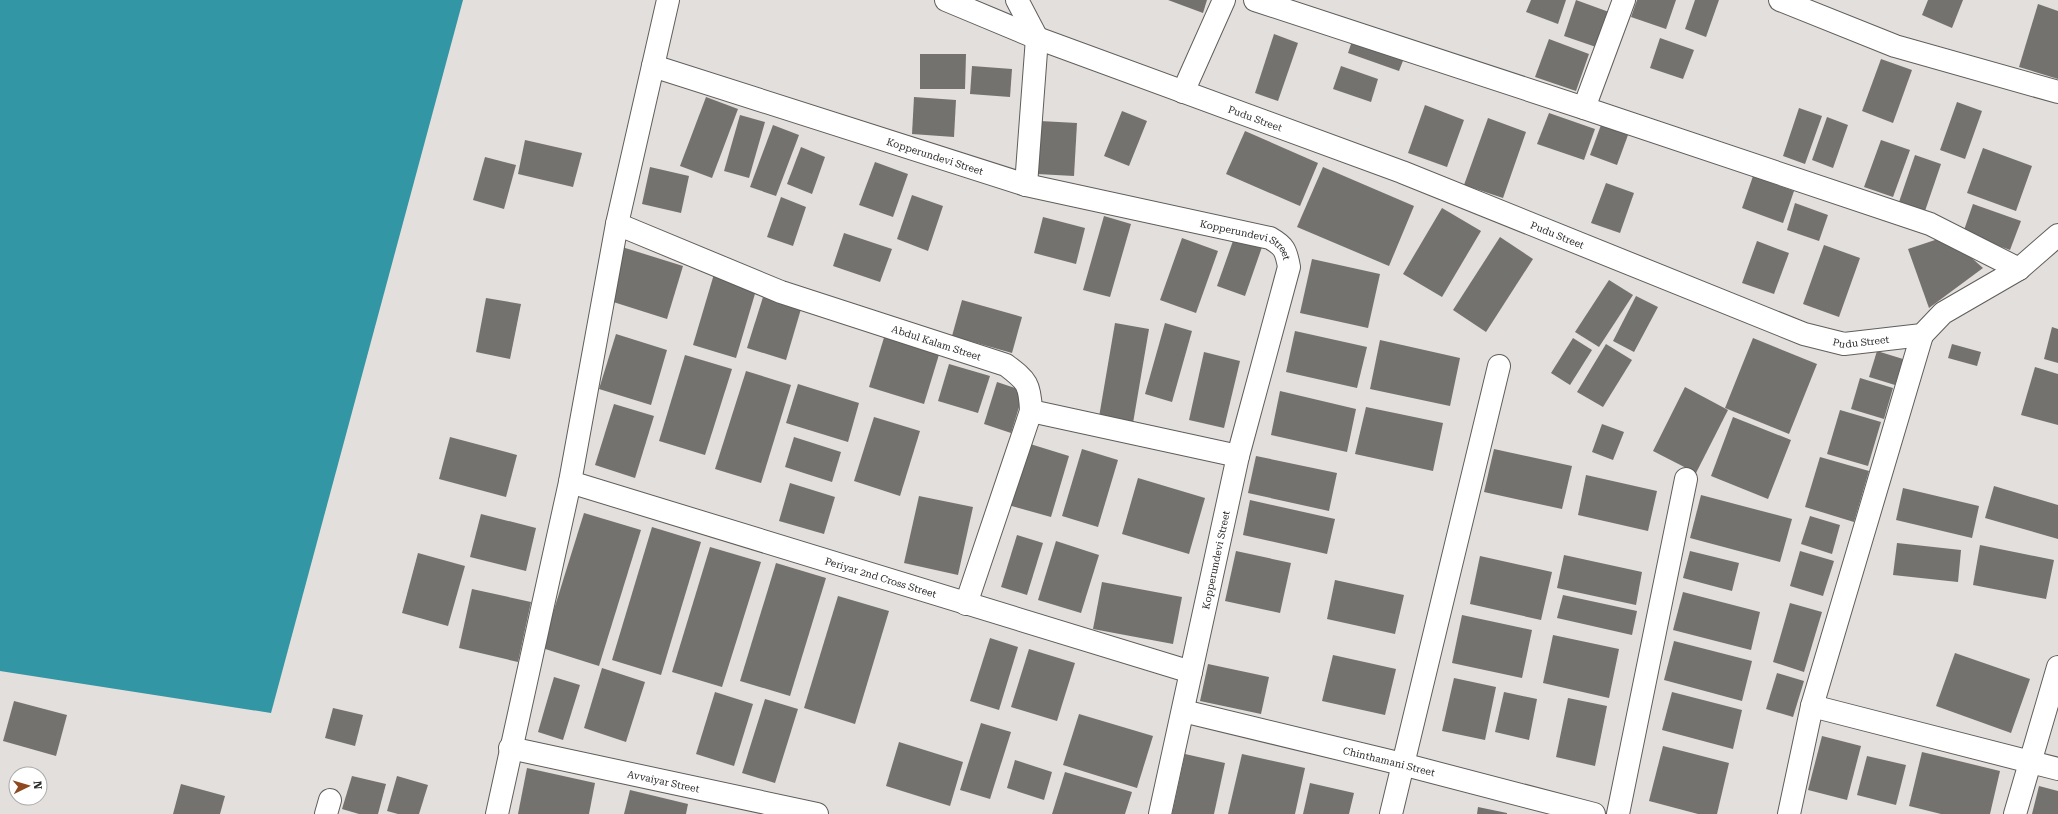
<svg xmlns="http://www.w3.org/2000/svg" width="2058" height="814" font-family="'Roboto Serif',serif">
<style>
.water{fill:#3296a4}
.building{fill:#74726f}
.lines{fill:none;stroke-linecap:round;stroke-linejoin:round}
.minor-casing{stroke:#605d5b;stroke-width:24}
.minor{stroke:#fff;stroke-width:22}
.labels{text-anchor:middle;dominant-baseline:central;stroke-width:4;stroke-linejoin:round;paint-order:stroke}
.street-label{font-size:10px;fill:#2d2c2b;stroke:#fff}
</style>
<rect width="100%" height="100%" fill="#e2dfdc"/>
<polygon class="water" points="0,0 463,0 271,713 0,671"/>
<g class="building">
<polygon points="1168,0 1207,0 1203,13"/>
<polygon points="1531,0 1566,0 1558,24 1526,12"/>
<polygon points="1576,0 1609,12 1596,47 1564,36"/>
<polygon points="1637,0 1676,0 1666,29 1631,17"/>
<polygon points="1695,0 1719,0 1706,37 1685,29"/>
<polygon points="1928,0 1963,0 1952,28 1922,15"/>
<polygon points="2038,4 2058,11 2058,79 2019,67"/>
<polygon points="1274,34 1298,43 1278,101 1255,93"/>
<polygon points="1354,35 1406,53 1399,71 1348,53"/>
<polygon points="1660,38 1694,50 1683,79 1650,68"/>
<polygon points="1549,39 1589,54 1576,91 1535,77"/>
<polygon points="920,54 966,54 965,89 920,89"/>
<polygon points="1881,59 1912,70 1893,123 1862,111"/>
<polygon points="972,66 1012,69 1010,97 970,94"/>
<polygon points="1341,66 1378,79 1371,102 1333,89"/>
<polygon points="706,97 738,109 712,178 680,166"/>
<polygon points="914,97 956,100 954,137 912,134"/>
<polygon points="1957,102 1982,111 1965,159 1940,150"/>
<polygon points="1425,105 1464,120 1447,167 1408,153"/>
<polygon points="1799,108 1822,116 1805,164 1783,156"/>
<polygon points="1122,111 1147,121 1129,166 1104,156"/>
<polygon points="1549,113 1595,129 1584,160 1537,144"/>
<polygon points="740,115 765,122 749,178 724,171"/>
<polygon points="1827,117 1848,125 1833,168 1812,160"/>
<polygon points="1488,118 1526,132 1503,198 1464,185"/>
<polygon points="1040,121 1077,123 1074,176 1037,174"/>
<polygon points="773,125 799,135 776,196 750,187"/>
<polygon points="1601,125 1628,135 1617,165 1590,155"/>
<polygon points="1245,131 1318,163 1300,206 1226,174"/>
<polygon points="525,140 582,153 573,187 518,174"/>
<polygon points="1881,140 1910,150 1893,197 1864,187"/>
<polygon points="801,147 825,157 812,194 787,184"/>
<polygon points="1983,148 2032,166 2016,211 1967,193"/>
<polygon points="1915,155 1941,164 1925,211 1899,202"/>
<polygon points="485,157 516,165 504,209 473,200"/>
<polygon points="875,162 908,174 893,217 859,205"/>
<polygon points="650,167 689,176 681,213 642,204"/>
<polygon points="1323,167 1414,206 1389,266 1297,227"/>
<polygon points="1753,176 1794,191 1783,223 1742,208"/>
<polygon points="1606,183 1634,193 1620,233 1591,223"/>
<polygon points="912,195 943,206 928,251 897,239"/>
<polygon points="781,197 806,207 793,246 767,237"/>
<polygon points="1795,203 1828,215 1819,241 1787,230"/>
<polygon points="1973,204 2021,221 2010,250 1963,233"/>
<polygon points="1442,208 1481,231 1442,297 1403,274"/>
<polygon points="1104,216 1131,224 1110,297 1083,290"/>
<polygon points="1043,217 1085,228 1076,264 1034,253"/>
<polygon points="844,233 892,249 880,282 833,266"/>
<polygon points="1947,236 1983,268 1929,308 1908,249"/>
<polygon points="1500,237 1533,259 1486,332 1453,310"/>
<polygon points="1182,238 1218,251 1196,313 1160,300"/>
<polygon points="1234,238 1262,247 1245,296 1217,286"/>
<polygon points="1757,241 1789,253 1774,294 1742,283"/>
<polygon points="1824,245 1860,258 1839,317 1803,304"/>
<polygon points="622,247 683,266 667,319 607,300"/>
<polygon points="1312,259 1380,274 1368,328 1300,313"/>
<polygon points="714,274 757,287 736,358 693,345"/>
<polygon points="1609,280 1633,295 1599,347 1575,332"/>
<polygon points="1636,296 1658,307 1634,352 1613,341"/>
<polygon points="763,297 801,309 786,360 747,348"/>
<polygon points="486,298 521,304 510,359 476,352"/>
<polygon points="962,300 1022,317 1012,353 952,336"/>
<polygon points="1115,323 1149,329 1133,423 1099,417"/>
<polygon points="1165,323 1192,331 1172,402 1145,394"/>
<polygon points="2052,327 2058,329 2058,363 2044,359"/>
<polygon points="886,331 941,348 924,404 869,387"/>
<polygon points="1295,331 1367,347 1357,388 1286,372"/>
<polygon points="616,334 667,350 651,405 599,389"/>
<polygon points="1573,338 1592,350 1570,385 1551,373"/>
<polygon points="1753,338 1817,364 1789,434 1725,408"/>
<polygon points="1380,340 1460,358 1450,406 1370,389"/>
<polygon points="1606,344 1632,360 1603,407 1577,392"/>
<polygon points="1952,344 1981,352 1977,366 1948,358"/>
<polygon points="1877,351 1903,359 1895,385 1869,377"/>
<polygon points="1204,352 1240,361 1224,428 1189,420"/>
<polygon points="685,355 732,369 705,455 659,441"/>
<polygon points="949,364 990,376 978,413 938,401"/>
<polygon points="2035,367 2058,374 2058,425 2021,415"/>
<polygon points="746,371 791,385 761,483 715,469"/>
<polygon points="1860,378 1893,388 1884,419 1851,409"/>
<polygon points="997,382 1024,391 1011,433 984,424"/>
<polygon points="798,384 859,403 848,442 786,423"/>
<polygon points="1685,387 1728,410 1696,473 1653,451"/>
<polygon points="1280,391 1356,409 1347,452 1271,435"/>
<polygon points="614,404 654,416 635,478 595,465"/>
<polygon points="1366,407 1443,423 1433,471 1355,454"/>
<polygon points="1840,410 1881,422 1868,466 1827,454"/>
<polygon points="874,417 920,431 900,496 854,481"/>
<polygon points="1733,417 1791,440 1768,499 1711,476"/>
<polygon points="1602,424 1624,432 1613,460 1592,452"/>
<polygon points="450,437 517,455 506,497 439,479"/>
<polygon points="794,437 841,452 832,482 785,467"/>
<polygon points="1027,443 1069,456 1051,517 1008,505"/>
<polygon points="1082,449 1118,460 1098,527 1062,516"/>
<polygon points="1494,449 1572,466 1562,509 1484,492"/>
<polygon points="1256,456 1337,473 1329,511 1248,493"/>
<polygon points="1820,457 1869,471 1854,522 1805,507"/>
<polygon points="1586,475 1657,491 1648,531 1578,515"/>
<polygon points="1138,478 1205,498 1189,554 1122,534"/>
<polygon points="790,483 835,497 824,534 779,521"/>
<polygon points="1994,486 2058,505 2058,539 1985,518"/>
<polygon points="1903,488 1979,506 1972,538 1896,520"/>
<polygon points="1701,495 1792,519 1780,562 1690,538"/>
<polygon points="919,496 973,507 958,575 904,563"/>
<polygon points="1250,500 1335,519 1327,554 1243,535"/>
<polygon points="584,513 641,530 599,666 542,648"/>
<polygon points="481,514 536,528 526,571 470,557"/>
<polygon points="1810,516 1840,525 1832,554 1801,544"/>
<polygon points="652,527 701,542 661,675 612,660"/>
<polygon points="1017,535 1043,543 1027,595 1001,587"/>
<polygon points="1056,541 1099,555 1081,613 1038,600"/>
<polygon points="1897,543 1961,550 1958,582 1893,575"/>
<polygon points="1980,545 2054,560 2046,599 1973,585"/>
<polygon points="710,547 761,562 722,687 672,672"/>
<polygon points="1236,551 1291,563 1280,613 1225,601"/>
<polygon points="1690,551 1739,563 1732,591 1683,578"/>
<polygon points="1800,551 1834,561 1823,596 1790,586"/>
<polygon points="418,553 465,566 448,626 402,613"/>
<polygon points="1564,555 1642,572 1636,605 1557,588"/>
<polygon points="1480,556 1552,572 1541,620 1470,604"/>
<polygon points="776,563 826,578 790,696 740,681"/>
<polygon points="1335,580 1404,595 1395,634 1327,619"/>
<polygon points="1102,582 1182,597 1173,644 1093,629"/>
<polygon points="472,589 531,602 518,662 459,648"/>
<polygon points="1683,592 1760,612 1751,650 1673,630"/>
<polygon points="1563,595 1637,611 1632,635 1557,618"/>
<polygon points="838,596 889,611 855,724 804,708"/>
<polygon points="1790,603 1822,612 1804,672 1773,662"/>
<polygon points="1462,615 1532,630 1522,678 1452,663"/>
<polygon points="1553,635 1619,649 1609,698 1543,683"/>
<polygon points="990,638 1018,647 999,710 970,701"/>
<polygon points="1674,641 1752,661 1742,701 1664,680"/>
<polygon points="1029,649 1075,663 1057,721 1011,707"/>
<polygon points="1955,653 2030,679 2011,733 1936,706"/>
<polygon points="1333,655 1396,669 1385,715 1322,701"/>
<polygon points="1208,664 1269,677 1261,714 1200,701"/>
<polygon points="602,668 645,682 626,742 584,728"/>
<polygon points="1777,673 1804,681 1793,717 1766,709"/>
<polygon points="554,677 580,685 563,740 538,732"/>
<polygon points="1454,678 1496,687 1485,740 1442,731"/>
<polygon points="715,692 753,704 734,766 696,754"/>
<polygon points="1504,692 1537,699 1529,740 1495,732"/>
<polygon points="1672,692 1742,710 1733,749 1662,730"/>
<polygon points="1568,698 1607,706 1595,766 1556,757"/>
<polygon points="765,699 798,709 775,783 742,773"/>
<polygon points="14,701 67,715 56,756 3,741"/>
<polygon points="333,708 363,715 355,746 325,738"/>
<polygon points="1079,714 1153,736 1137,788 1063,765"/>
<polygon points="981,723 1011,732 990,799 960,790"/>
<polygon points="1822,736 1861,746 1847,800 1808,790"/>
<polygon points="899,742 963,762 950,806 886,786"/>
<polygon points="1663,746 1729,763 1717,814 1698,814 1649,801"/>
<polygon points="1922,752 2000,771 1990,814 1941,814 1909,806"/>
<polygon points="1185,754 1225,763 1214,814 1172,814"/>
<polygon points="1242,754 1305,768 1295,814 1228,814"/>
<polygon points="1867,756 1906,765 1896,805 1857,795"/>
<polygon points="1015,760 1052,772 1044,800 1007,788"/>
<polygon points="527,768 595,783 589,814 518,814"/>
<polygon points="1065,772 1132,792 1125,814 1052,814"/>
<polygon points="352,776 386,784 378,814 359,814 342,809"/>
<polygon points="397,776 428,785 419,814 398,814 387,811"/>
<polygon points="1310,783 1354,793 1349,814 1303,814"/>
<polygon points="181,784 225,796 220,814 173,814"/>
<polygon points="2039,786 2058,791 2058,814 2032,814"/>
<polygon points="630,790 688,804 686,814 624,814"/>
<polygon points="1478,807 1507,813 1507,814 1477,814"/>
</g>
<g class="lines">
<defs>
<g id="minor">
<path id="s1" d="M946 0 1037 38 1402 172 1804 334 1844 344 1922 335 1943 313 2019 269 2058 235"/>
<polyline points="1017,0 1037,38 1026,185"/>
<polyline points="1255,0 1584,108 1930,224 2019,269"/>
<polyline points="1780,0 1895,46 2058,92"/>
<path id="s2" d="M653 66 1026 185 1270 238C1284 246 1286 250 1289 267L1238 456 1160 814"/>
<polyline points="1183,92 1224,0"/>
<polyline points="1584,108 1624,0"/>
<path id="s3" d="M617 224 781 292 1006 365C1027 381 1030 384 1031 411L1238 456"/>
<path id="s4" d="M570 482 1191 672"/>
<polyline points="966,604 1031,411"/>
<polyline points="1812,706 2058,769"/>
<path id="s5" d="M1183 711 1402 764 1594 814"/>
<path id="s6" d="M510 748 817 814"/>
<polyline points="326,814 330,800"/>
<polyline points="497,814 570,482 617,224 668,0"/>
<polyline points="1391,814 1499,366"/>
<polyline points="1618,814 1686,479"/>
<polyline points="1789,814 1812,706 1922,335"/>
<polyline points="2015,814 2058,667"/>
</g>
</defs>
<use href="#minor" class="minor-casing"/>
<use href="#minor" class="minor"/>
</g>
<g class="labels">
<g class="street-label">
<text stroke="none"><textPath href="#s1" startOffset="331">Pudu Street</textPath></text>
<text stroke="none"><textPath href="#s2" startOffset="296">Kopperundevi Street</textPath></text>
<text stroke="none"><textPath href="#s1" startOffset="655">Pudu Street</textPath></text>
<text stroke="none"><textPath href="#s2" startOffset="620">Kopperundevi Street</textPath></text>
<text stroke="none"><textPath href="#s1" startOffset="979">Pudu Street</textPath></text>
<text stroke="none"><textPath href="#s3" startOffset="341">Abdul Kalam Street</textPath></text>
<text transform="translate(1216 560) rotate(-78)">Kopperundevi Street</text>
<text stroke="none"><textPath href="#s4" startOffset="325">Periyar 2nd Cross Street</textPath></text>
<text stroke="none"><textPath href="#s5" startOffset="212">Chinthamani Street</textPath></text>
<text stroke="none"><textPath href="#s6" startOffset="157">Avvaiyar Street</textPath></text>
</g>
</g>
<g transform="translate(28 786) rotate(85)"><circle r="19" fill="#ffffff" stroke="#ababaa"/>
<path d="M0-3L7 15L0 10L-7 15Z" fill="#8e491f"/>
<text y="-6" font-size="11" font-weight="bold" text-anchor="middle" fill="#2d2c2b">N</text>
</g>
</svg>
